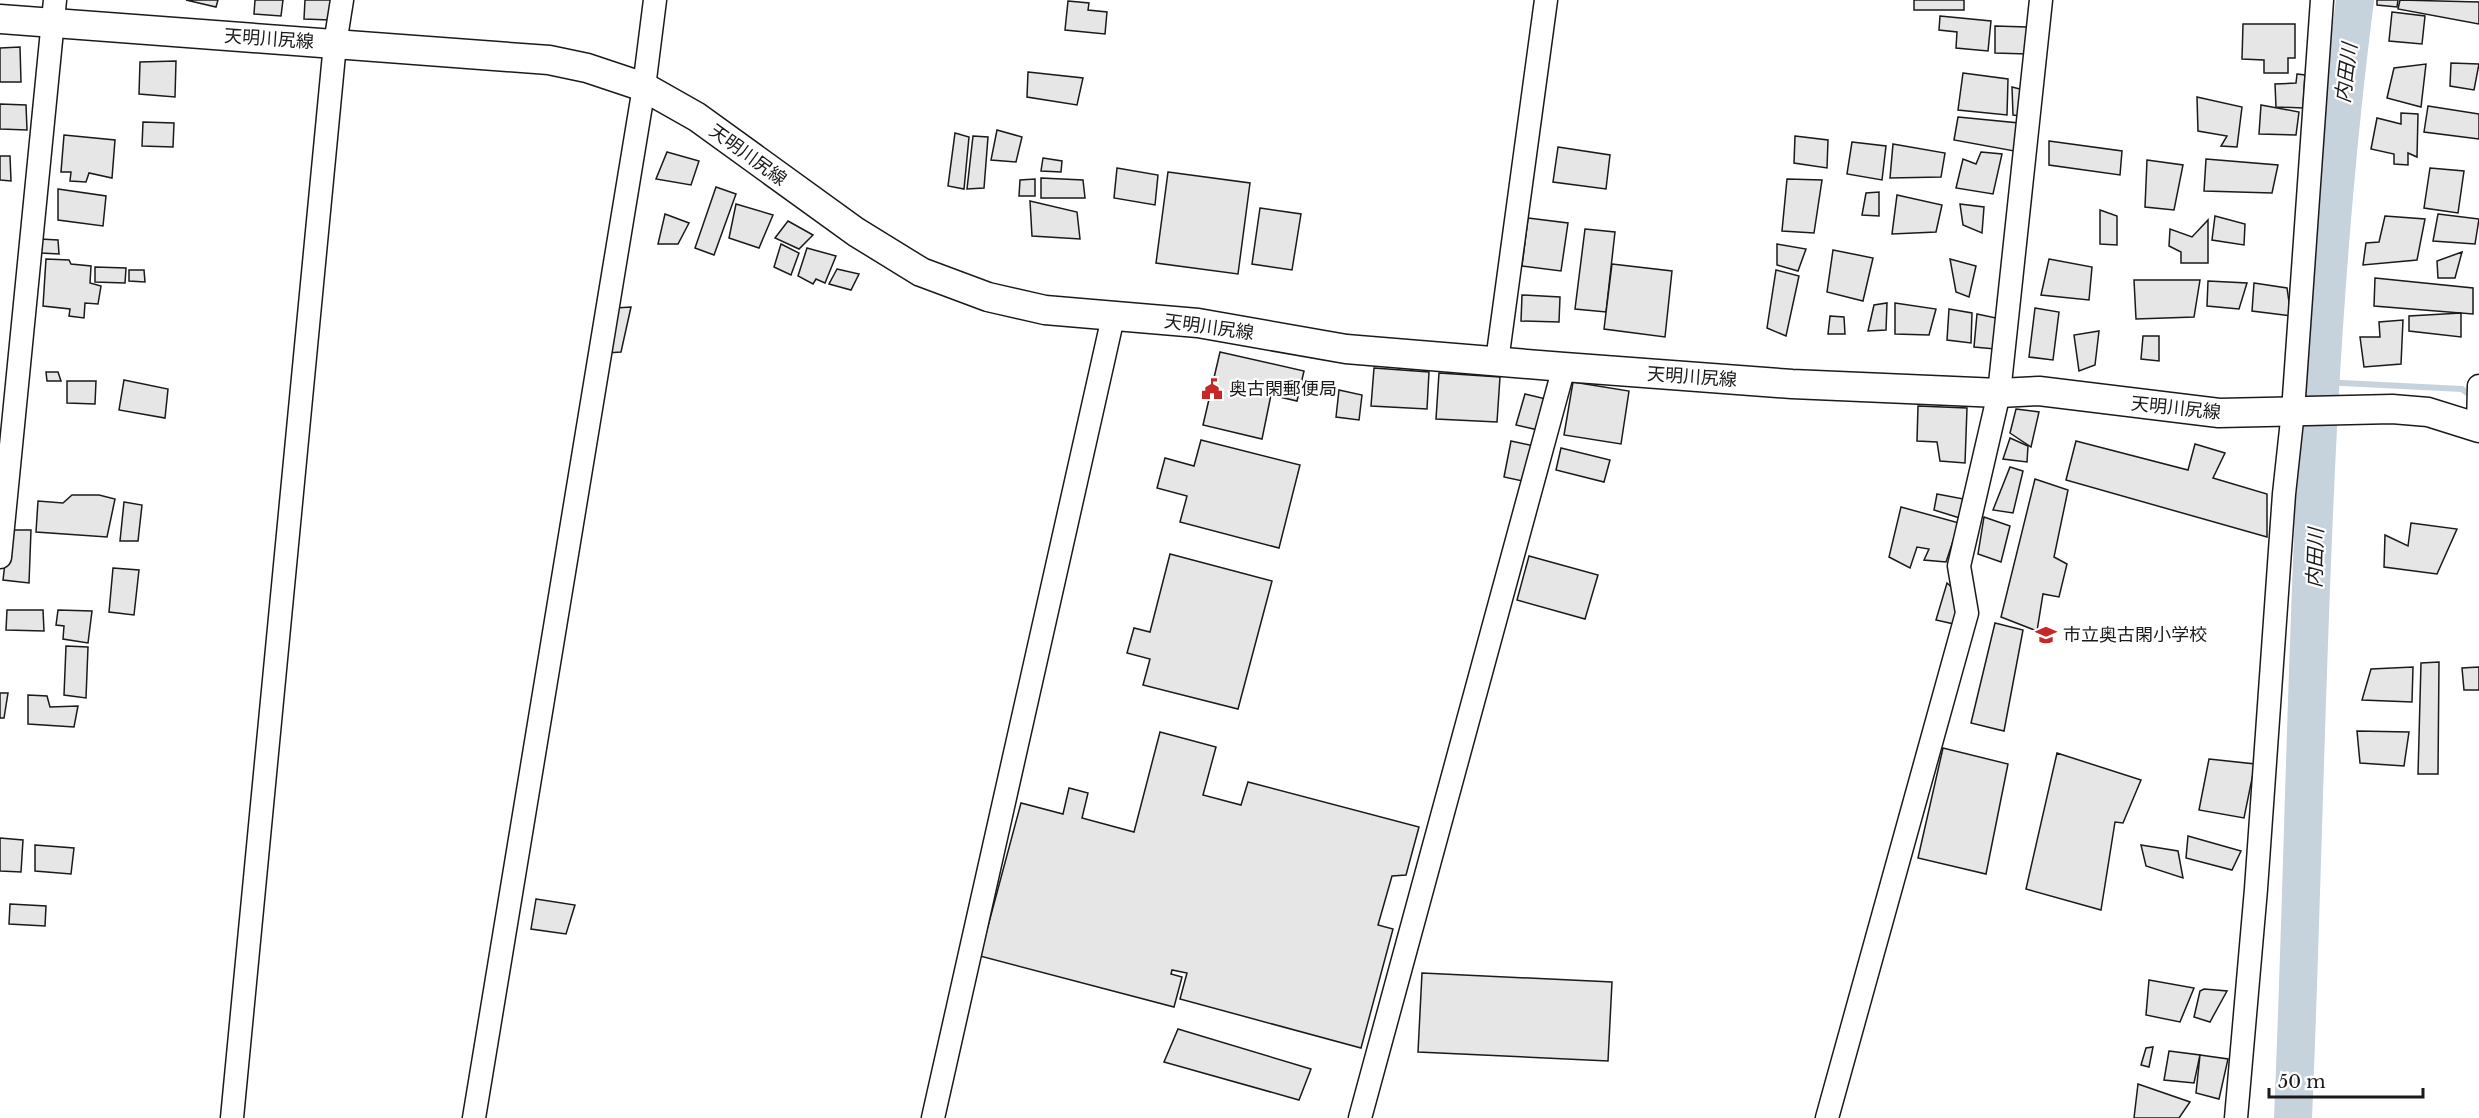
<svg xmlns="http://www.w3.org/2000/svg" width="2479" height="1118" font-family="'Libre Baskerville','Noto Sans JP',serif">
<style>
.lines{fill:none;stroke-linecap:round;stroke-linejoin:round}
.stream{stroke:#c6d2dc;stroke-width:6}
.river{stroke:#c6d2dc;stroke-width:38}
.building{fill:#e6e6e6;stroke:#1a1a1a;stroke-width:1.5}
.minor-casing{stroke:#1a1a1a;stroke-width:25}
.major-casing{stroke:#1a1a1a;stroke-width:31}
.minor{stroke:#fff;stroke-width:22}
.major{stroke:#fff;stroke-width:28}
.labels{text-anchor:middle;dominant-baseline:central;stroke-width:4.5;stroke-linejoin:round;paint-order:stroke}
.street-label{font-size:18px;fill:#1a1a1a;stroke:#fff}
.poi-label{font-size:18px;fill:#1a1a1a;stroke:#fff;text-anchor:start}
.water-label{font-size:20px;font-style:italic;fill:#1a1a1a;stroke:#fff}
</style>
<rect width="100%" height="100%" fill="#fff"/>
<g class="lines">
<polyline class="stream" points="2322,382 2462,389 2474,398"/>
<path class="river" d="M2293 1118C2309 746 2307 370 2355 0"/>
</g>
<g class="building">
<polygon points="186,0 218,0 216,7"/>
<polygon points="255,0 283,0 281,16 254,14"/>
<polygon points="305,0 331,0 330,20 304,19"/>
<rect x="1914" y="0" width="50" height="10"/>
<polygon points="2377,0 2398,0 2397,7 2377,5"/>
<polygon points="2400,0 2479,2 2479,24 2398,9"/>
<polygon points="1068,1 1089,3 1088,10 1107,12 1105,34 1065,30"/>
<polygon points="2392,12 2425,16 2422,44 2389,41"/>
<polygon points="1940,16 1991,21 1988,51 1956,48 1957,32 1939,30"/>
<polygon points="2243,24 2295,24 2295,58 2288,58 2288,73 2264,73 2264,60 2242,59"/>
<polygon points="1995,26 2027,27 2027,54 1995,53"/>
<polygon points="20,47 21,82 0,82 0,48"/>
<polygon points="176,61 175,97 139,94 140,62"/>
<polygon points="2451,63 2479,64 2474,90 2450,86"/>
<polygon points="2426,64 2421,107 2387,98 2394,68"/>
<polygon points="1028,72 1083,78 1077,105 1027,97"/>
<polygon points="1963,73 2008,79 2007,115 1958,110"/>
<polygon points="2297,74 2305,75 2303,108 2276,107 2275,84 2296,83"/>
<polygon points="2012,87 2024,90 2021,116 2013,115"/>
<polygon points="2197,97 2242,107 2237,147 2221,146 2227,136 2198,131"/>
<polygon points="0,104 26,105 27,130 0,129"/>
<polygon points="2261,105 2299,112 2296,135 2259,134"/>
<polygon points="2428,106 2479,114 2479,139 2424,132"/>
<polygon points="2401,113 2418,114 2417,157 2408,153 2408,165 2394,164 2394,154 2371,149 2377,118 2401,124"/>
<polygon points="1958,117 2019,123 2014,151 1954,140"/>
<polygon points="143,122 174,123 173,147 142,146"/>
<polygon points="997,130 1022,137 1016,162 991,160"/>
<polygon points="955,133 969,137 964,189 948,186"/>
<polygon points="64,135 115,140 112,178 89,173 86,182 70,181 71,172 61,172"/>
<polygon points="973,136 988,137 984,188 967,189"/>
<polygon points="1795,136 1828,140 1827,168 1794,163"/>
<polygon points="2049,141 2122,151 2120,175 2049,165"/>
<polygon points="1852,142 1886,146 1882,180 1847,174"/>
<polygon points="1893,144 1945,153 1941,177 1890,178"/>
<polygon points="1558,147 1610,155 1606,189 1553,182"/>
<polygon points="667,152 699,161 691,185 656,179"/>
<polygon points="1981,152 2002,154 1993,194 1956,188 1963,159 1976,164"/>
<polygon points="0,156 10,156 11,181 0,180"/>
<polygon points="1043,158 1062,161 1061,172 1041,171"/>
<polygon points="2206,159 2278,165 2272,193 2204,191"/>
<polygon points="2147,160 2183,165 2174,210 2145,207"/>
<polygon points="1117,168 1158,175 1155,205 1114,198"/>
<polygon points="2430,168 2464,171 2458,213 2424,208"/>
<polygon points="1168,172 1250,183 1238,274 1156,263"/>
<polygon points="1041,178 1083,180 1085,198 1041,198"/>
<polygon points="1035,179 1035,196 1019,196 1020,180"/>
<polygon points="1787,179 1822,180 1814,233 1782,231"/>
<polygon points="716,187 736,194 714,255 695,248"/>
<polygon points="58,189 106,196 103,226 58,220"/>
<polygon points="1879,192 1879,216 1862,215 1866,193"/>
<polygon points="1897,195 1942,205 1936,232 1892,234"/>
<polygon points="1030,201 1077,212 1080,239 1032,236"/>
<polygon points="736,204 773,215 759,248 729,238"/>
<polygon points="1960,204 1984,207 1982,233 1963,225"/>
<polygon points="1260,208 1301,214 1292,270 1252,264"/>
<polygon points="2100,210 2117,216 2117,245 2100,244"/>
<polygon points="665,214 689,223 678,244 658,244"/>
<polygon points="2438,214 2479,219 2475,244 2433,241"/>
<polygon points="2215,216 2245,224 2244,245 2212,240"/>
<polygon points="2385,216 2425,219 2417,260 2363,265 2366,243 2379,242"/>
<polygon points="1528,218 1568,223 1561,271 1522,266"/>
<polygon points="2208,220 2208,263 2181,263 2181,252 2169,246 2170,229 2192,237"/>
<polygon points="788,221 813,235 799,249 775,238"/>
<polygon points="1585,229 1615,232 1606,312 1575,309"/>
<polygon points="40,239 58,240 59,254 41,253"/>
<polygon points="781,244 799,253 791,275 774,267"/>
<polygon points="1777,244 1806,249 1798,271 1777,265"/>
<polygon points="807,248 836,256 825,283 816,279 813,284 798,276"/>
<polygon points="1833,250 1873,258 1863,301 1827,292"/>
<polygon points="2462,252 2455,278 2438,278 2437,261"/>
<polygon points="46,259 69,260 71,264 91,266 90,283 101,286 98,304 85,303 84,318 69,316 70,309 43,306"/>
<polygon points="1950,259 1976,266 1969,297 1956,292"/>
<polygon points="2049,259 2092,267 2089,300 2041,295"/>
<polygon points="1612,264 1672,271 1665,337 1604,329"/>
<polygon points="95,267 126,268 125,283 95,282"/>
<polygon points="837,269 859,274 851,290 829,284"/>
<polygon points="129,270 144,270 145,282 129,281"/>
<polygon points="1776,270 1799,276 1786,336 1767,328"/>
<polygon points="2375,278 2473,288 2473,314 2374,306"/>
<polygon points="2134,280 2200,280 2194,317 2136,319"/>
<polygon points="2208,281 2247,283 2239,309 2207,306"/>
<polygon points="2254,283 2287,288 2291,316 2252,311"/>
<polygon points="1522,295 1560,297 1559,322 1521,321"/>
<polygon points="1887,303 1886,330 1868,331 1874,305"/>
<polygon points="1895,303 1936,309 1929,335 1895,334"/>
<polygon points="631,307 621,352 606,353 615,308"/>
<polygon points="2035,308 2059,312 2053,360 2029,357"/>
<polygon points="1949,309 1972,313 1971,343 1947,340"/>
<polygon points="2461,313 2461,337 2409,331 2409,316"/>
<polygon points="1977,314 2001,319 1995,349 1974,347"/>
<polygon points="1830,316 1844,317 1845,334 1828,334"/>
<polygon points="2403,320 2401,364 2364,367 2360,337 2380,337 2379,322"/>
<polygon points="2099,331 2095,365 2079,371 2074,335"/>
<polygon points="2143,336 2159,336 2159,361 2141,359"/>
<polygon points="1220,352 1304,371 1297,401 1271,395 1262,439 1203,425"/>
<polygon points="1374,368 1429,372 1427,409 1371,406"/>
<polygon points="46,372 58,372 61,381 47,381"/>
<polygon points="1439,373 1500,377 1497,422 1436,419"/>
<polygon points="124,380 168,389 165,418 119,410"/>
<polygon points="67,381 96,381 95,404 67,403"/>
<polygon points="1573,382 1629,391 1621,444 1564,435"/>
<polygon points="1339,390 1362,395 1359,420 1336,417"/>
<polygon points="1525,394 1546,399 1538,430 1516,425"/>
<polygon points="1918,406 1967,408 1965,463 1940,461 1937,442 1917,441"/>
<polygon points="2016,409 2039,412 2031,447 2010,433"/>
<polygon points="2010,438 2028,446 2027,462 2003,459"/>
<polygon points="1201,440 1300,465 1279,548 1180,522 1187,496 1157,488 1165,458 1194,466"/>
<polygon points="1511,441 1534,446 1527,482 1504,477"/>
<polygon points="2076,441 2188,470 2195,444 2225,453 2213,478 2267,494 2267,537 2066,480"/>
<polygon points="1561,448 1610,460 1604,482 1556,470"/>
<polygon points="2010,467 2023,471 2013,513 1993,510"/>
<polygon points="2035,479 2068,490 2054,557 2067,564 2059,597 2043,594 2037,631 2001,617"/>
<polygon points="1937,494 1969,500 1963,519 1934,510"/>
<polygon points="72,495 99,495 115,499 107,537 36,532 38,501 63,503"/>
<polygon points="124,502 142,505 138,541 120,541"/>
<polygon points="1901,507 1959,523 1946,562 1924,560 1929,549 1917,547 1910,568 1889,557"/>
<polygon points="1984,517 2010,526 2001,562 1978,554"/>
<polygon points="2411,523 2457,529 2437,574 2384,567 2385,535 2408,546"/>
<polygon points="9,530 31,530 29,583 3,580"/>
<polygon points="1170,554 1272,581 1238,709 1143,685 1150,659 1127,653 1134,628 1150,632"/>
<polygon points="1529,556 1598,575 1585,619 1517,600"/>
<polygon points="113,568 139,570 134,615 109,612"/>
<polygon points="1947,583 1960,595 1954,624 1936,620"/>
<polygon points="7,610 43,610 44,631 6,630"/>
<polygon points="58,610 92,611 88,643 63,639 64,626 56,625"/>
<polygon points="1995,623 2023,630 2004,731 1971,723"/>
<polygon points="66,646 88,647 86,698 64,695"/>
<polygon points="2439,662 2438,774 2418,774 2421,663"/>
<polygon points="2413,667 2412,702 2362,700 2371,669"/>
<polygon points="2479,667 2479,690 2464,690 2462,668"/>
<polygon points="0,693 8,693 4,718 0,718"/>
<polygon points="28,695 47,696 50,707 78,706 74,727 28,724"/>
<polygon points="2357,731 2409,732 2404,766 2360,763"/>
<polygon points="1160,732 1216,747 1203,795 1241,805 1248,782 1419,827 1406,875 1392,876 1378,925 1393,929 1361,1048 1180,999 1187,973 1172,970 1171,974 1182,977 1174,1007 980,956 1021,803 1063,814 1069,788 1088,793 1082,818 1134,832"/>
<polygon points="1943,748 2008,764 1986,874 1918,858"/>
<polygon points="2057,753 2141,780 2123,823 2115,822 2101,910 2026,889"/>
<polygon points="2209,759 2255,764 2244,818 2199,810"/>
<polygon points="2188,836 2241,851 2232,870 2186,858"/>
<polygon points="0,838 23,840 21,872 0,871"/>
<polygon points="35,845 74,848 71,874 35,871"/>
<polygon points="2141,845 2178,851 2183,878 2146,866"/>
<polygon points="536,899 575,905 566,934 531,929"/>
<polygon points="10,904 46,906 45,926 9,924"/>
<polygon points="1422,973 1612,982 1608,1061 1418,1052"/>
<polygon points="2149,980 2194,988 2180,1022 2146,1015"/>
<polygon points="2204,989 2227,991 2210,1022 2194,1017 2200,991"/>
<polygon points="1178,1029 1311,1069 1299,1100 1164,1062"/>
<polygon points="2153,1047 2149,1067 2141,1065 2146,1048"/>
<polygon points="2169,1051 2200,1055 2194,1083 2164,1080"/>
<polygon points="2200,1055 2228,1059 2219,1099 2196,1093"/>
<polygon points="2138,1084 2190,1102 2179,1118 2134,1118"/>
</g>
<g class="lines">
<defs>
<g id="minor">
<polyline points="1497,361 1546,0"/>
<polyline points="2478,427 2479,386"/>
<polyline points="0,557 55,0"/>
<polyline points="232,1118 335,44 342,0"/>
<polyline points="474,1118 644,87 655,0"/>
<polyline points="933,1118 1113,317"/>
<polyline points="1360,1118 1564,367"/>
<polyline points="1827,1118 1967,613 1959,566 1999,393 2041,0"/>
<polyline points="2236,1118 2256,889 2284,494 2293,411 2322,0"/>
</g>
<polyline id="major" points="0,19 549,60 587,68 644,87 697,117 856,232 921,272 988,297 1045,310 1198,323 1346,349 1564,367 1792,384 1999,393 2039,391 2219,413 2392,409 2428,412 2479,428"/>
</defs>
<use href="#minor" class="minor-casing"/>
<use href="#major" class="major-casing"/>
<use href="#minor" class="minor"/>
<use href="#major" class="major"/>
</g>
<defs>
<symbol id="civic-bare" viewBox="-9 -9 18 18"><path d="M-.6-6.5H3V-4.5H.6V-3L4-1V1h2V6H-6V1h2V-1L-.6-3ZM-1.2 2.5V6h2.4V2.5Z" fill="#c62828" stroke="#fff" stroke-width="2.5" paint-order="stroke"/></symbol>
<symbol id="school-bare" viewBox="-9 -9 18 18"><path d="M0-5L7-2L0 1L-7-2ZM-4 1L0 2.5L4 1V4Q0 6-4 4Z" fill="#c62828" stroke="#fff" stroke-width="2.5" paint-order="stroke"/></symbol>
</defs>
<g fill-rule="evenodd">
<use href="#civic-bare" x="1197" y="374" width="30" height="30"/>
<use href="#school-bare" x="2031" y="620" width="30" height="30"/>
</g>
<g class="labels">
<g class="street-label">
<text transform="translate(269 39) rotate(4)">天明川尻線</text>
<text transform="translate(748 155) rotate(36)">天明川尻線</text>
<text transform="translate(1209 327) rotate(8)">天明川尻線</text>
<text transform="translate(1692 377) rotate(4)">天明川尻線</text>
<text transform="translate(2176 408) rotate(6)">天明川尻線</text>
</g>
<g class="poi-label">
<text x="1229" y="389">奥古閑郵便局</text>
<text x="2063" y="635">市立奥古閑小学校</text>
</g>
<g class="water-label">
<text transform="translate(2346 73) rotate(-83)">内田川</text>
<text transform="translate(2315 558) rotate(-88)">内田川</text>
</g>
</g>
<path d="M2269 1088v9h154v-9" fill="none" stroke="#1a1a1a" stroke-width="3"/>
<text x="2278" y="1088" font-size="18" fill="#1a1a1a" stroke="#ffffff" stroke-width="4.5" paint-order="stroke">50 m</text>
</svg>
